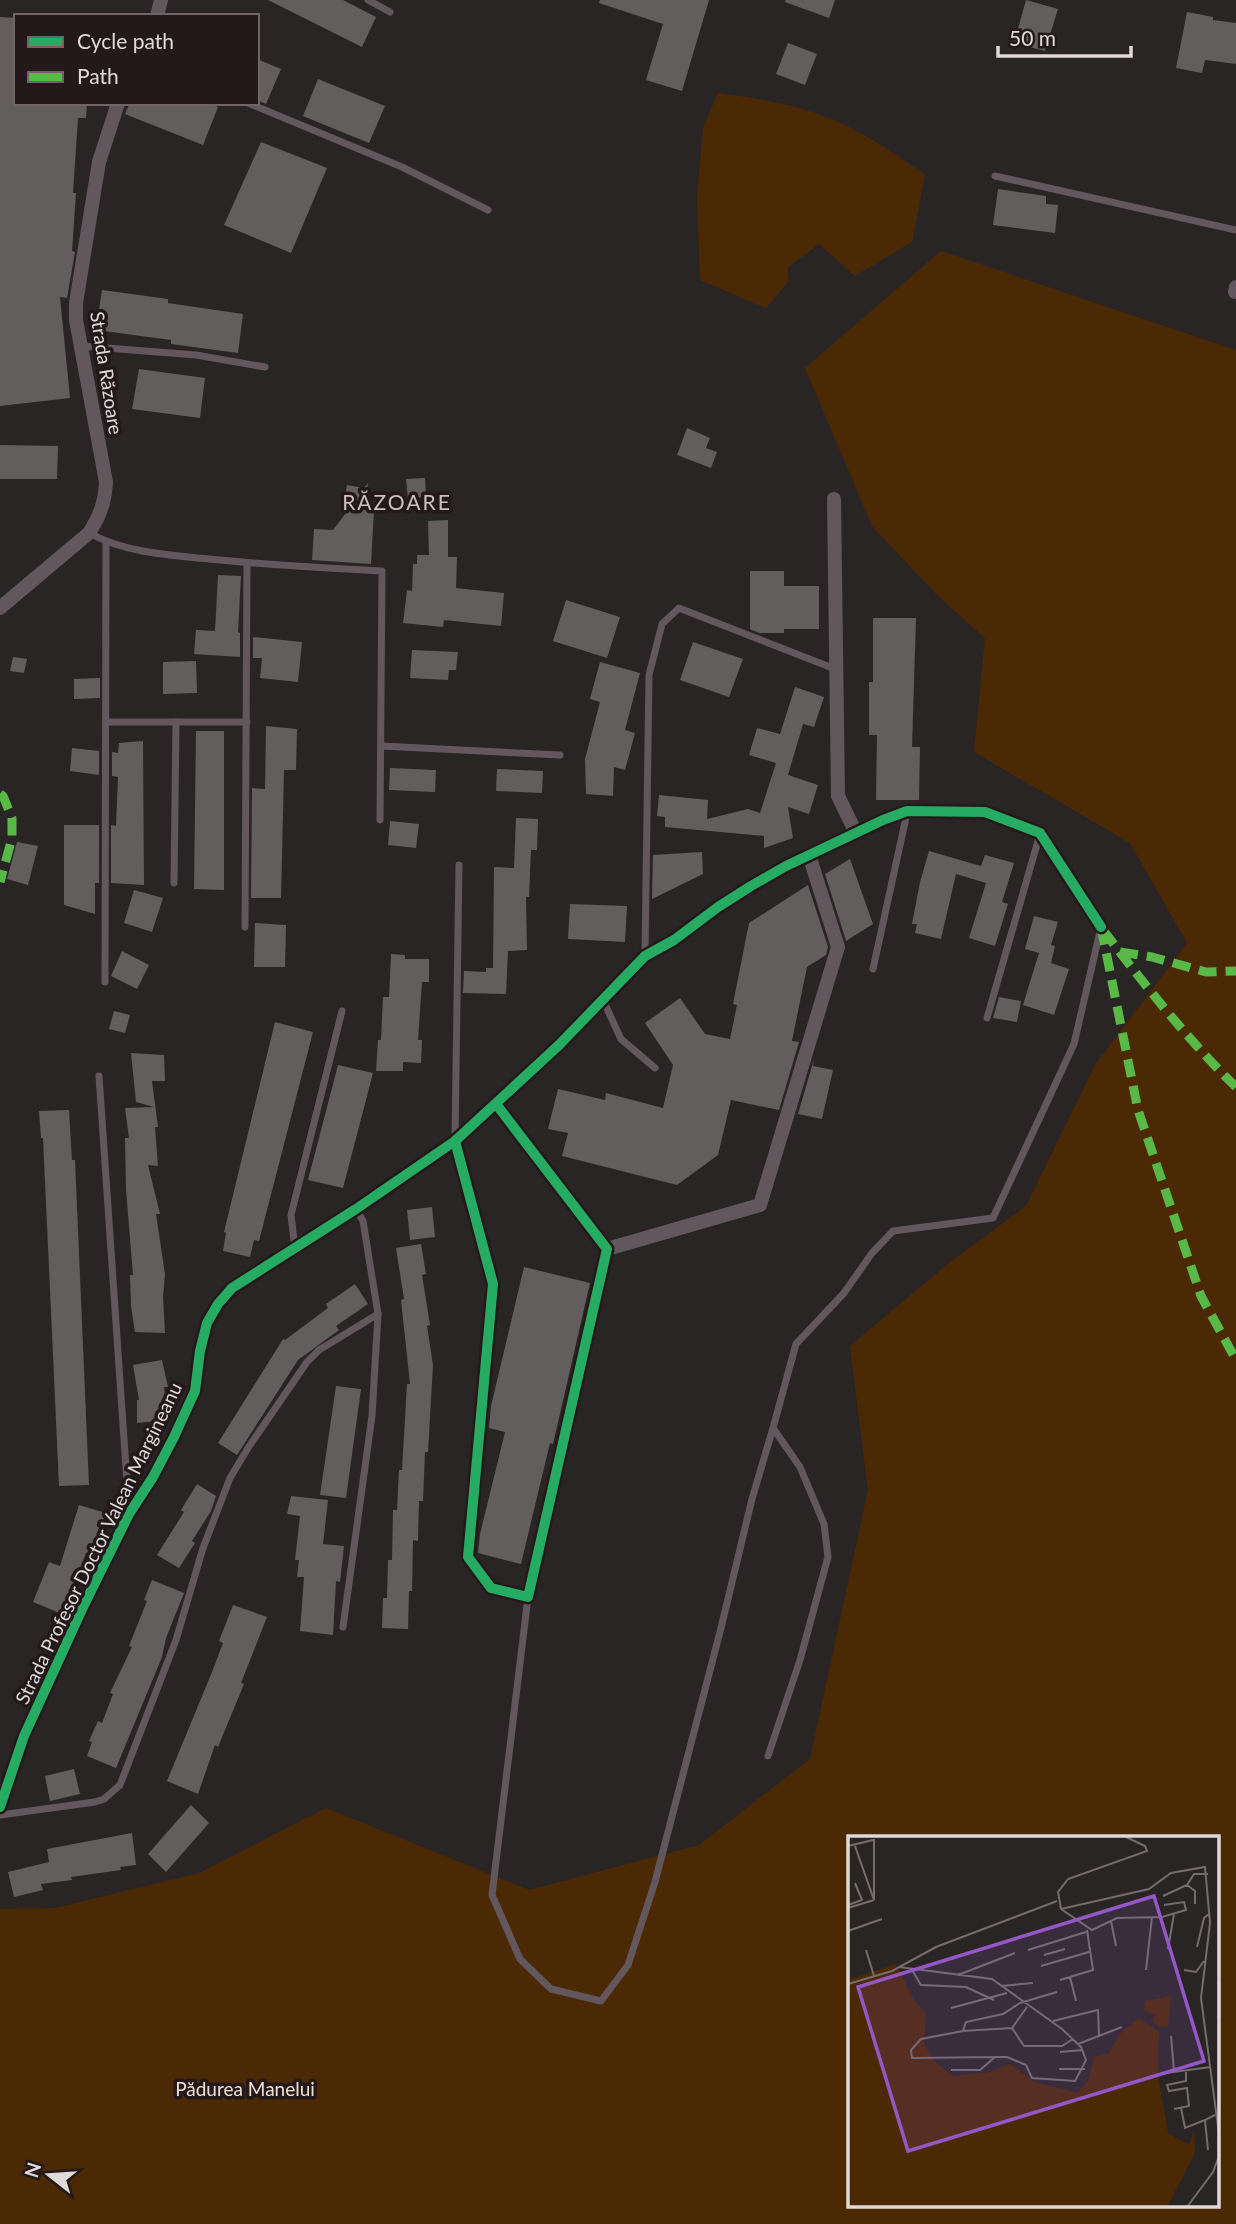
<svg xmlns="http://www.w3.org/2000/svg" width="1236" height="2224" font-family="Lato,sans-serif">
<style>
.green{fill:#4c2905;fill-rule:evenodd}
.building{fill:#625e5d}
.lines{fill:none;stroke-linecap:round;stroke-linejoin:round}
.service{stroke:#62575d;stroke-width:7}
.minor{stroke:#62575d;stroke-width:14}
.quiet{stroke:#58b947;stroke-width:9;stroke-dasharray:18 9;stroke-linecap:butt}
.cycleway-casing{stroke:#23191a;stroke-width:15}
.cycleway{stroke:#26ab63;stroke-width:10}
.labels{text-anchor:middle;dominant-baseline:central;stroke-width:7;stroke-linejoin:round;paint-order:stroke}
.street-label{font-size:19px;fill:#e0d8d9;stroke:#23191a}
.park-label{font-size:19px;fill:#f2dfd0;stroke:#23191a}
.neighbourhood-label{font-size:21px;letter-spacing:2px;fill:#cdbec0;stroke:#23191a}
.inset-river{fill:none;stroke:#764983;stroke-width:3.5}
.inset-road{fill:none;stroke:#736d6d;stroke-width:2}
.view{fill:#9457c6;fill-opacity:0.15;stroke:#9457c6;stroke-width:3.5}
.inset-edge{fill:none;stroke:#e0d8d9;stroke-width:3.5}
</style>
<rect width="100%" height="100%" fill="#2a2525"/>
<g class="green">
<path d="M718 93C752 98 786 102 818 114 853 125 896 154 925 175L912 242 855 276 819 244 788 267V282L766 308 700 280 697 197 703 128Z"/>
<path d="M941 251 1236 350V2224H0V1909L56 1908 199 1873 326 1808 529 1890 699 1845 810 1759 868 1490 850 1346 949 1263 1026 1206 1095 1065 1187 943 1130 843 974 752 985 638 938 596 872 526 805 368ZM849 1837H1217V2205H849Z"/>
</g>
<g class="building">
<polygon points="268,0 343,0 376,17 362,47"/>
<polygon points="600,0 709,0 682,91 646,80 663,24 599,3"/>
<polygon points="786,0 835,0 829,18 785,2"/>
<polygon points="1026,0 1058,9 1045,51 1014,43"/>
<polygon points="1187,12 1213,17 1213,20 1236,23 1236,64 1205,60 1202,73 1176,68"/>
<polygon points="0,17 16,18 16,103 87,103 86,118 78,118 73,193 76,193 72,251 75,252 67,298 60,297 70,398 0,406"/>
<polygon points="788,43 817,54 805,85 776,74"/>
<polygon points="257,59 281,69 266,104 257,100"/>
<polygon points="318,79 385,106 369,143 303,116"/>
<polygon points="130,103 208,103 218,107 203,145 125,114"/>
<polygon points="261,142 327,168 291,253 224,225"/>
<polygon points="998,189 1046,196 1046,204 1058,205 1055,233 993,225"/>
<polygon points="102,290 168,299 168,303 243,314 238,353 171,344 171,340 96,330"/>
<polygon points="139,369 205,378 200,418 132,409"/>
<polygon points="687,428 710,438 706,448 717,452 711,468 677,455"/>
<polygon points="0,445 58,446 57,479 0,479"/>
<polygon points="425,478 426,497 408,499 406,479"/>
<polygon points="368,483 364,510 374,510 371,564 312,560 314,529 333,530 355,501 344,500 347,485 364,488"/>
<polygon points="448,520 448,557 457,557 456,588 504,593 501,626 444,620 443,627 403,623 407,590 412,591 413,564 417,564 417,555 429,555 428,521"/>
<polygon points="750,571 784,571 784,586 819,586 819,629 784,629 784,633 759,633 750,629"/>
<polygon points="218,575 241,576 238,632 240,633 240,657 194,654 196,630 215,631"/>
<polygon points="566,600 620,617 607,658 553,641"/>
<polygon points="873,618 916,618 912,747 920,747 919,800 876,800 877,735 869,735 869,682 873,682"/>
<polygon points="253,637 302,642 298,682 260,678 262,658 253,658"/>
<polygon points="693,642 743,659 729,697 680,680"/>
<polygon points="412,650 458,652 456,670 449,670 448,680 410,678"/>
<polygon points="13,657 27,659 24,673 10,671"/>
<polygon points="196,661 197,693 163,694 163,662"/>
<polygon points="600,662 640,673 625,730 635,733 625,770 614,767 613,796 586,794 585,759 600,702 590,699"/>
<polygon points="100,678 100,698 74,699 74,679"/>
<polygon points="795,687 824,697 814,727 803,724 788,775 818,785 809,814 788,807 793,838 764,848 764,836 665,827 665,817 657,816 659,795 708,800 707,819 748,809 760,813 776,763 749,755 757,728 780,734"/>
<polygon points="266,726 297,729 296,770 284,770 281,898 251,898 252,788 265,789"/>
<polygon points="196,731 224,731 224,890 194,889"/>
<polygon points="143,741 144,885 111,883 111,825 116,826 118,777 112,776 112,752 118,753 119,743"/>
<polygon points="72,748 99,751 99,775 70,771"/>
<polygon points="390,768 436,770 435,792 389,790"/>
<polygon points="497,769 543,771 542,793 496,791"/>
<polygon points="516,818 538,819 537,850 531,850 529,897 526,897 527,950 508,951 506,994 463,993 464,971 486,972 486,968 493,968 494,867 514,868"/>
<polygon points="390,821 419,824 416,848 388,845"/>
<polygon points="64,825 99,825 99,883 95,883 95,914 64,905"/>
<polygon points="17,842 38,846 28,885 7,879"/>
<polygon points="929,851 981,866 985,855 1014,863 1002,902 1008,904 995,946 969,938 986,883 956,874 941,939 915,933 917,924 912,924 920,882"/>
<polygon points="702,852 703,874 652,899 653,855"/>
<polygon points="850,859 873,924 846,941 825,874"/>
<polygon points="808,885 828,947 826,955 807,967 792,1041 799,1042 779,1110 731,1100 718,1155 677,1185 562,1156 568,1133 548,1129 558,1089 605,1100 606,1093 663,1108 673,1065 645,1023 680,998 705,1034 730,1039 737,1005 733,1004 749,923"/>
<polygon points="134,890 163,898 152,932 124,923"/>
<polygon points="570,904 627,906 625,942 568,939"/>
<polygon points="1034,916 1058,922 1051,945 1055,946 1051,963 1069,969 1054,1015 1023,1005 1039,953 1025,949"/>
<polygon points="255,923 286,925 285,967 254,967"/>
<polygon points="122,951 149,965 137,989 111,976"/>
<polygon points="391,954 405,955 405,959 429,959 429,982 422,982 418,1040 422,1040 421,1063 403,1062 403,1071 376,1071 378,1040 381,1040 383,997 389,997"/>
<polygon points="999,997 1021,1001 1017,1022 993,1018"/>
<polygon points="114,1011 130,1015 125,1033 109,1029"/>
<polygon points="275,1022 313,1032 259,1241 254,1240 250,1257 223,1251 226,1233 224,1232"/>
<polygon points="131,1053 164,1055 165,1081 152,1081 158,1127 155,1127 158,1166 148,1165 160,1214 156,1214 165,1274 163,1297 165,1333 135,1332 131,1306 130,1275 133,1275 126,1190 125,1138 129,1138 125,1108 154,1107 136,1102"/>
<polygon points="814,1059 813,1066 833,1070 822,1119 798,1114"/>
<polygon points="338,1065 373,1073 343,1188 308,1180"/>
<polygon points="69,1110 72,1160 75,1160 89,1485 59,1486 43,1138 41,1138 39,1111"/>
<polygon points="432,1207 435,1237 410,1240 407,1210"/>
<polygon points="421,1244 426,1274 422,1275 430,1325 427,1326 433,1365 428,1452 425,1452 423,1501 419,1501 418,1541 413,1540 412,1591 409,1591 408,1629 382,1628 383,1598 387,1598 388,1560 392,1560 393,1510 397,1510 399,1470 402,1470 407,1384 410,1384 401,1300 404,1299 396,1248"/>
<polygon points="524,1267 590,1283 553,1444 550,1443 521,1564 478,1553 480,1534 505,1432 489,1428 491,1406"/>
<polygon points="355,1284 368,1304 336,1326 339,1330 298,1360 237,1455 218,1443 283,1339 285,1340 328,1308 326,1304"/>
<polygon points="162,1360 168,1387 164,1387 168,1420 137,1423 137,1400 139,1400 133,1365"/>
<polygon points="336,1386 361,1389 346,1498 320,1495"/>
<polygon points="197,1484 216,1496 211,1511 192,1541 195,1543 179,1568 157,1555 184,1512 181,1510"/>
<polygon points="291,1496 328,1500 323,1544 344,1546 340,1582 336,1581 333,1635 300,1631 304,1577 297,1577 299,1560 295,1560 300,1516 287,1514"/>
<polygon points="79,1505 109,1514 96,1556 86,1553 62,1614 33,1602 49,1562 60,1566"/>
<polygon points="152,1580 184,1593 166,1638 162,1657 116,1768 87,1756 92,1742 89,1741 98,1721 102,1723 113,1694 110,1693 132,1647 129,1646 147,1601 144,1600"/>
<polygon points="233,1605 267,1617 241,1683 244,1684 218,1747 215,1745 198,1794 167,1781 212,1672 223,1643 219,1641"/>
<polygon points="74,1769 80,1794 50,1801 45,1776"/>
<polygon points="191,1805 209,1823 166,1872 148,1854"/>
<polygon points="132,1833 136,1865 120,1867 121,1870 71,1877 72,1880 41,1884 43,1890 14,1897 8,1872 49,1862 47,1849"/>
</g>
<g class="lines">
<g class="service">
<polyline points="368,0 390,12"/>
<polyline points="248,103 402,167 488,210"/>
<polyline points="995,176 1236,230"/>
<polyline points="81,346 196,355 265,367"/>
<path d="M89 533C126 553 169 555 209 559 267 565 324 568 382 571L380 820"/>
<polyline points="106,722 247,722"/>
<polyline points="381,746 560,755"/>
<polyline points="174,883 176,722"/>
<polyline points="245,927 247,563"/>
<polyline points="645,955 649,675 662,624 679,608 835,669"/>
<polyline points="873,969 907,813"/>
<polyline points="105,982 106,543"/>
<polyline points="603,1000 621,1039 655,1068"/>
<polyline points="987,1018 1040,834"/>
<polyline points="99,1076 129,1512"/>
<polyline points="455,1138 459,865"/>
<polyline points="295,1249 291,1215 342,1011"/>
<polyline points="528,1597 492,1895 520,1959 551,1989 601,2001 628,1965 655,1882 721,1628 752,1499 773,1428"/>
<polyline points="343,1627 372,1416 378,1314 363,1221 356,1209"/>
<polyline points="768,1756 800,1660 828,1557 824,1524 800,1467 773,1428 796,1344 844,1293 872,1253 893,1231 993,1218 1074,1044 1101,927"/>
<polyline points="0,1815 95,1802 104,1799 120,1785 176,1640 203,1548 230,1478 248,1448 307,1362 319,1350 378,1314"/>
</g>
<g class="minor">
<polyline points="157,16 161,0"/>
<polyline points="1235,292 1236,287"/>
<polyline points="834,499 838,796 856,833"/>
<path d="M0 608 89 533C100 516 105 502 106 482L76 320V303L99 162 118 103"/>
<polyline points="455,1141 493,1284 468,1557 491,1588 528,1597 607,1249 496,1104"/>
<polyline points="607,1249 760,1205 838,947 809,855"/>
<polyline points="0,1807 24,1736 84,1605 129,1514 153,1477 174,1437 195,1391 200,1351 207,1323 218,1304 232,1288 356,1209 455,1141 559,1045 645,956 674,940 718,907 751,886 786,866 883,820 907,811 985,812 1040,833 1101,927"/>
</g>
<g class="quiet">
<polyline points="0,794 3,796 12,818 12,838 0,882"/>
<polyline points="1101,927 1138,1110 1201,1296 1236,1360"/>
<path d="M1103 930C1144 984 1187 1039 1236 1087"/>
<polyline points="1120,952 1152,957 1206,972 1236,971"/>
</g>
<defs>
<g id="cycleway">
<polyline points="455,1141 493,1284 468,1557 491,1588 528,1597 607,1249 496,1104"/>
<polyline points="0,1807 24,1736 84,1605 129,1514 153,1477 174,1437 195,1391 200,1351 207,1323 218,1304 232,1288 356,1209 455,1141 559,1045 645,956 674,940 718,907 751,886 786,866 883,820 907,811 985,812 1040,833 1101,927"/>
</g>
</defs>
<use href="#cycleway" class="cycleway-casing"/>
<use href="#cycleway" class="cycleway"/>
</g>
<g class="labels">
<g class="street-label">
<text transform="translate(107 373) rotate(81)">Strada Răzoare</text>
<text transform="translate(98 1543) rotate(-64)">Strada Profesor Doctor Valean Margineanu</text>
</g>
<g class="park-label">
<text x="245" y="2088">Pădurea Manelui</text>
</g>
<g class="neighbourhood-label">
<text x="397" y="501">RĂZOARE</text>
</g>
</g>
<g transform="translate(848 1836)">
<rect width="371" height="371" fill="#2a2525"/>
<path d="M48 128 65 163 78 177 76 208 89 228 105 240 143 236 161 228 187 246 229 257 240 245 246 221 261 217 272 198 290 182 311 196 310 238 320 297 341 309 346 295 347 317 319 371H0V144ZM323 160 320 190 311 191 304 185 307 179 296 175 297 165Z" fill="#4c2905"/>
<path class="inset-river" d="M371 146V183"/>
<path class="inset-road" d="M276 0 297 10 299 15 220 43 210 56 213 73 244 94 269 82 314 81 338 74 336 66 316 69M26 3V64M0 10 25 4M7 10 26 64M339 49 347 55V68M315 60 339 49 346 38H360M0 69 14 64 7 47M0 72 26 64M213 73 301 53 323 37 357 31 362 87 353 162 371 298M263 85 268 110M0 95 34 83M349 111 356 82 362 77M320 113 326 78M18 114 26 140M180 114 238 96M196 119 217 113M193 130 241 116M51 131 144 143 214 193 233 211 238 224 227 245 184 242 178 229 159 221H147L132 234H103M64 134 73 149 118 151 146 164M298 134 304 81M336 134 348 136 356 125M110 139 167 117M222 141 228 165M212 144 245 134 239 94M0 148 44 135 88 111 209 65M153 150 185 147M179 171 164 192 115 195 118 186 155 178 172 167 209 156M103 172 159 157M205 185 250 174 251 199M164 192 176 210H214L225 203M115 195 73 203 63 214 64 222 147 221M323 200 326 235M230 208 274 191M212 216 235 214M211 233H237M318 237 363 231M333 272 337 292 357 284M326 273 341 270 339 252 321 255 319 249 338 245V234M360 314 357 284 367 279M339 371 365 336 371 320"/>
<path class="view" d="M306 60 356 225 60 315 10 151Z"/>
<rect width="371" height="371" class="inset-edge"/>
</g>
<rect x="14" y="14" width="245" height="91" fill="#23191a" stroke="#6f6566" stroke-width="2"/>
<rect x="28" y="37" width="35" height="10" fill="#26ab63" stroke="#6f6566" stroke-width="2"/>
<text x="77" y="49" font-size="21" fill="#e0d8d9">Cycle path</text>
<rect x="28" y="72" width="35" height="10" fill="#58b947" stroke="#6f6566" stroke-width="2"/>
<text x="77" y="84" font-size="21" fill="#e0d8d9">Path</text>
<g transform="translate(49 2175) rotate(287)" stroke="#23191a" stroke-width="5" paint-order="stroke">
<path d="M0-5L12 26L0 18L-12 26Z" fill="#e0d8d9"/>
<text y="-10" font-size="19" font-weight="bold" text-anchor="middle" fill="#e0d8d9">N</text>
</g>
<path d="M998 46v10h133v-10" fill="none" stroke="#e0d8d9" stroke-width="3.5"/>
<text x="1009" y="46" font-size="21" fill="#e0d8d9" stroke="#23191a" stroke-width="5" paint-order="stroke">50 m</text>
</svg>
